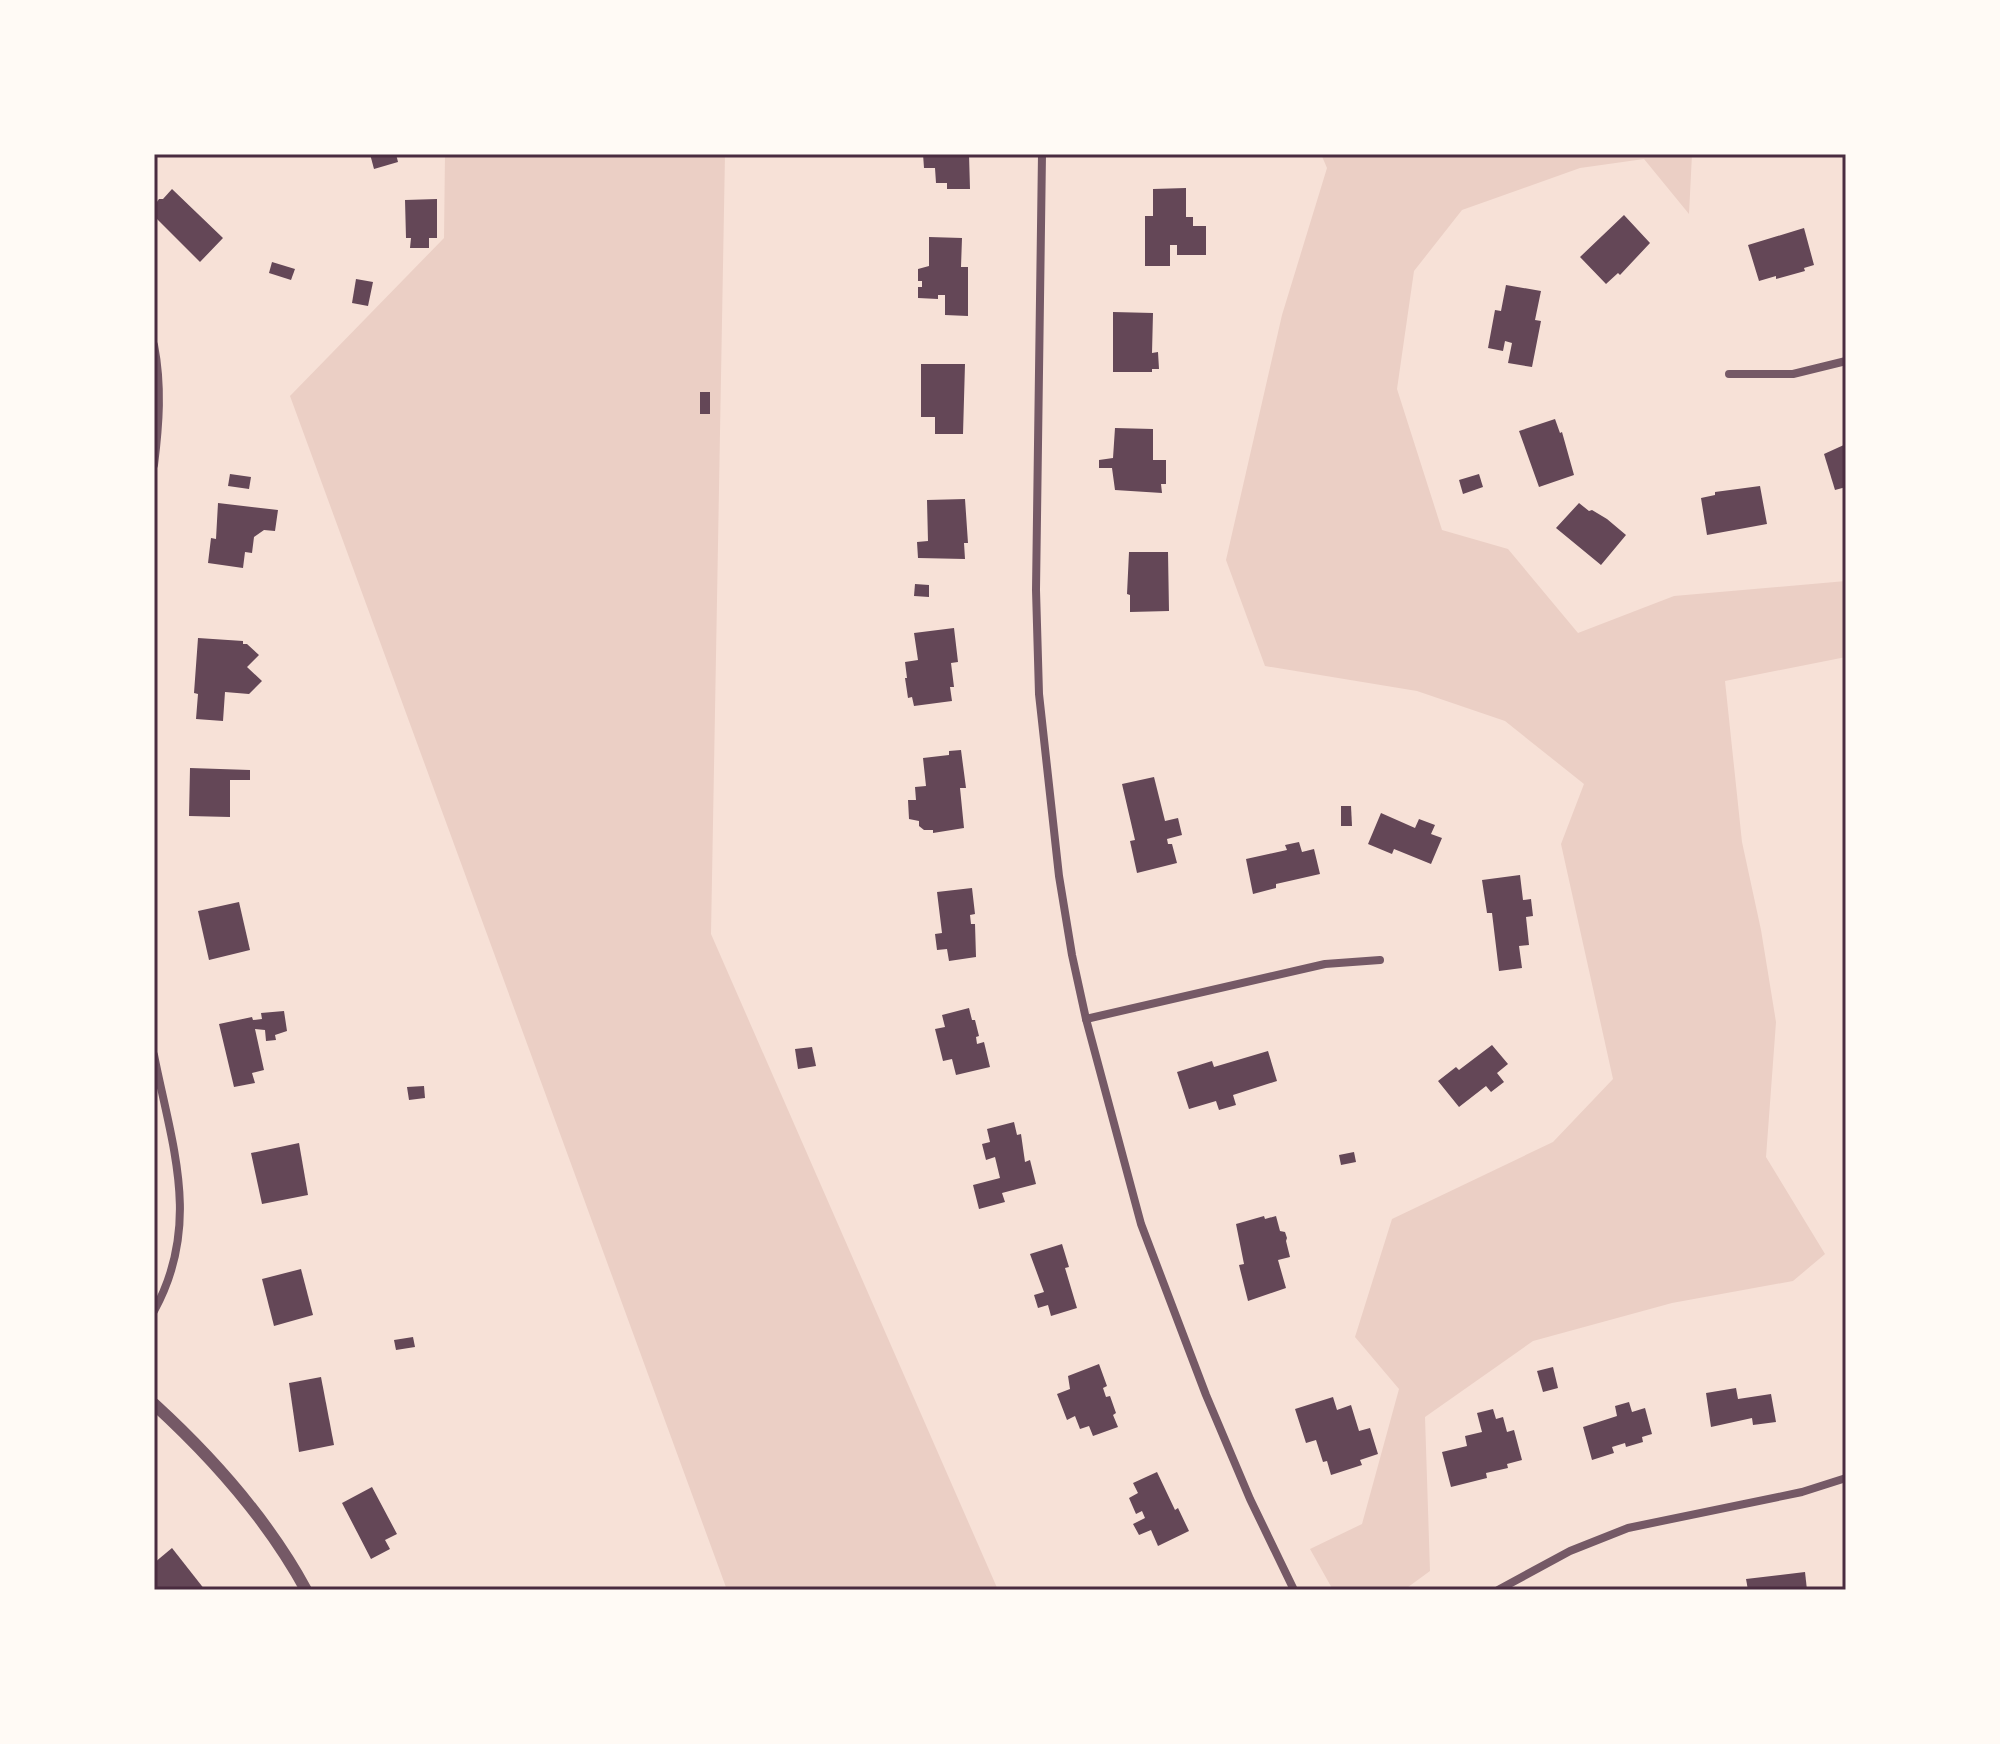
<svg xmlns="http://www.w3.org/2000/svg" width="2000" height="1744" font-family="'Varela Round',sans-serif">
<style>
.green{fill:#ebcfc5}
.building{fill:#644757}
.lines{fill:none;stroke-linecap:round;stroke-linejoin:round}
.minor{stroke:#755966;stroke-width:8}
.tertiary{stroke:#755966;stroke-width:12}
.neatline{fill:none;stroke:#4a2c40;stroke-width:3}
</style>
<rect width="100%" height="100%" fill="#f7e1d7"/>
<g class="green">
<polygon points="445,154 725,154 711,934 998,1590 727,1590 290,396 444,238"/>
<polygon points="1321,154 1692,154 1689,214 1644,159 1580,168 1462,210 1414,271 1397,389 1442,530 1508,549 1578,633 1674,596 1846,581 1846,657 1725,681 1742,842 1761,930 1776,1022 1766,1157 1825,1254 1793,1281 1672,1303 1533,1341 1425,1417 1430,1571 1404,1590 1333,1590 1310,1549 1362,1524 1399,1389 1355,1337 1392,1219 1553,1142 1613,1079 1561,844 1584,784 1505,721 1417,691 1265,666 1226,560 1282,315 1327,168"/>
</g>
<g class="building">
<polygon points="370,154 396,154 398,162 374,169"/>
<polygon points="923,154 969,154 970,189 947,189 947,183 936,183 935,168 924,168"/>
<polygon points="1186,188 1186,217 1193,217 1193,226 1206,226 1206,255 1177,255 1177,245 1170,245 1170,266 1145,266 1145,216 1153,216 1153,189"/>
<polygon points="172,189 223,238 200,262 154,216 154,206 159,199 163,199"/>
<polygon points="437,199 437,238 429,238 429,248 410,248 411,238 406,238 405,200"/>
<polygon points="1624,215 1650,243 1620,275 1618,273 1606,284 1580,257"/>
<polygon points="1804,228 1814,265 1804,268 1805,271 1776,279 1776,276 1759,281 1748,245"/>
<polygon points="929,237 962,238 961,267 968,267 968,316 945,315 945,295 938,295 938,299 918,298 918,287 922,287 922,281 918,281 918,269 929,266"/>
<polygon points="272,262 295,269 291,280 269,273"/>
<polygon points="356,279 373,282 368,306 352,303"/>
<polygon points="1506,285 1541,291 1535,320 1541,321 1532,367 1508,363 1512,343 1505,341 1503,351 1488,348 1495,310 1501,311"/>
<polygon points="1113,312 1153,313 1152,353 1158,352 1159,369 1152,369 1152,372 1113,372"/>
<polygon points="921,364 965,364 963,434 935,434 935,417 921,417"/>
<rect x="700" y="392" width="10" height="22"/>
<polygon points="1555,419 1560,433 1562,432 1574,475 1539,487 1519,431"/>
<polygon points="1115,428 1153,429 1153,460 1166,460 1166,484 1161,484 1162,493 1115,490 1112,468 1099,468 1099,460 1113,458"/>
<polygon points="1846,444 1846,487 1835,490 1824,454"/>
<polygon points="230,474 251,477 249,489 228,486"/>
<polygon points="1479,474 1483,487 1463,494 1459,480"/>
<polygon points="1760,486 1767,524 1707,535 1701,498 1715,495 1715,492"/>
<polygon points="965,499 968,543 964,543 965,559 918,558 917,542 928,541 927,500"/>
<polygon points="218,503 278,510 275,531 264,530 254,537 252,553 245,552 243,568 208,563 211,538 216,539"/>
<polygon points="1579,503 1589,511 1592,510 1607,519 1626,535 1601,565 1556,528"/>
<polygon points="1129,552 1168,552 1169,611 1130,612 1130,595 1127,594"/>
<polygon points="915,584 929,585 929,597 914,596"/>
<polygon points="954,628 958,662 951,663 954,687 950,687 952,701 914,706 912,697 908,698 905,678 907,678 905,662 918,660 914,633"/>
<polygon points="198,638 243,641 243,644 247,644 259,655 247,667 262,681 249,694 225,692 223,721 196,719 198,694 194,693"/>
<polygon points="961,750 966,788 960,788 964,828 933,833 933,830 924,830 919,826 919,821 909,819 908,800 916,800 915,787 926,786 923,758 949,755 949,751"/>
<polygon points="190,768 250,770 250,780 230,780 230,817 189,816"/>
<polygon points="1154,777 1165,821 1178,818 1182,835 1167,839 1168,844 1172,844 1177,863 1137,873 1130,841 1135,840 1122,784"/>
<polygon points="1341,806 1351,806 1352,826 1341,826"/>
<polygon points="1381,813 1415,828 1419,819 1435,825 1431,834 1442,838 1431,864 1394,849 1392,854 1368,844"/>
<polygon points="1299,842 1302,852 1314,849 1320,874 1276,884 1276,888 1253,894 1246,859 1287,850 1285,845"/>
<polygon points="1520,875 1523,900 1531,899 1533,916 1526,917 1529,945 1519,946 1522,968 1499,971 1492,913 1487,913 1482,880"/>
<polygon points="972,888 975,914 970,915 971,924 975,924 976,957 949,961 947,949 937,950 935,934 942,933 937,892"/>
<polygon points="239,902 250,950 209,960 198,911"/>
<polygon points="969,1008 972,1020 975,1020 979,1036 976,1037 977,1044 984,1042 990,1067 956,1075 952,1059 943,1061 935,1029 945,1027 942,1015"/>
<polygon points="284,1011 287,1031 275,1035 276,1040 266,1041 265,1030 255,1029 264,1070 252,1073 255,1083 234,1087 219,1024 252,1017 253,1020 262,1019 261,1013"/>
<polygon points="1492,1045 1508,1064 1497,1073 1504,1082 1491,1092 1486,1086 1459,1107 1438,1081 1456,1067 1459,1070"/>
<polygon points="812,1047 816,1066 798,1069 795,1049"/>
<polygon points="1268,1051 1277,1081 1233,1095 1236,1105 1219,1110 1216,1101 1189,1109 1177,1072 1212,1061 1214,1067"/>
<polygon points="424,1086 425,1098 409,1100 407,1087"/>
<polygon points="1014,1122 1017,1135 1021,1134 1025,1162 1030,1160 1036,1184 1002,1193 1005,1202 979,1209 973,1185 1000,1178 995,1157 986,1160 982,1144 990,1142 987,1129"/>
<polygon points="299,1143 308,1195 262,1204 251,1153"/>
<polygon points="1354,1152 1356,1162 1341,1165 1339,1155"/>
<polygon points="1264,1216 1265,1219 1276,1216 1280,1231 1285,1232 1287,1238 1286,1241 1290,1257 1278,1260 1286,1288 1248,1301 1239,1265 1244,1264 1236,1224"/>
<polygon points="1062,1244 1069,1267 1065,1268 1077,1308 1051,1316 1048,1305 1038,1308 1034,1295 1044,1292 1030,1254"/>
<polygon points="301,1269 313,1315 274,1326 262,1279"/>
<polygon points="413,1337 415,1347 396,1350 394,1340"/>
<polygon points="1099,1364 1107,1386 1103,1388 1106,1397 1110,1396 1116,1413 1113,1415 1118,1427 1093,1436 1089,1426 1080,1429 1075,1416 1067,1420 1057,1394 1070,1389 1068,1376"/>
<polygon points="1553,1367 1558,1388 1543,1392 1537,1371"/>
<polygon points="321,1377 334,1445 299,1452 289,1383"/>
<polygon points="1736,1388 1738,1399 1771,1394 1776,1422 1753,1425 1752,1418 1711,1427 1706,1393"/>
<polygon points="1333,1397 1337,1410 1351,1405 1359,1431 1370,1428 1378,1454 1360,1460 1362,1465 1331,1475 1327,1461 1323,1462 1316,1440 1306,1443 1295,1409"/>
<polygon points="1629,1402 1632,1412 1645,1408 1652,1434 1642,1437 1643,1442 1626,1447 1625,1443 1612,1447 1614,1453 1592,1460 1583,1427 1617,1416 1615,1406"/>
<polygon points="1493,1409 1496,1419 1503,1417 1507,1432 1514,1430 1522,1460 1507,1464 1508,1468 1486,1473 1487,1478 1451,1487 1442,1452 1467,1446 1465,1436 1482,1432 1477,1413"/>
<polygon points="1157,1472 1175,1510 1178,1508 1189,1531 1158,1546 1151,1530 1139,1535 1133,1524 1145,1518 1142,1511 1136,1514 1129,1498 1138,1493 1133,1483"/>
<polygon points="372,1487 397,1534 385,1540 390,1549 371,1559 342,1503"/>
<polygon points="172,1548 205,1590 154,1590 154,1563"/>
<polygon points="1805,1572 1807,1590 1748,1590 1746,1579"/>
</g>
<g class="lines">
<g class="minor">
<polyline points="1042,154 1036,590 1039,694 1059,876 1072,955 1086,1019 1141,1224 1206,1395 1250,1499 1294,1590"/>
<path d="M154 345C162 386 159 425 154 465"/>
<polyline points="1729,374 1793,374 1846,361"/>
<polyline points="1086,1019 1325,964 1380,960"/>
<path d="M154 1055C172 1146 202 1224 154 1311"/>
<polyline points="1498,1590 1570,1551 1628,1528 1802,1492 1846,1478"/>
</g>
<path class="tertiary" d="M154 1404C213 1458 268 1520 306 1590"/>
</g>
<rect width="2000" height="1744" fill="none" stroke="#fffaf5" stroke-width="312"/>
<rect x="156" y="156" width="1688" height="1432" class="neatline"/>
</svg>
